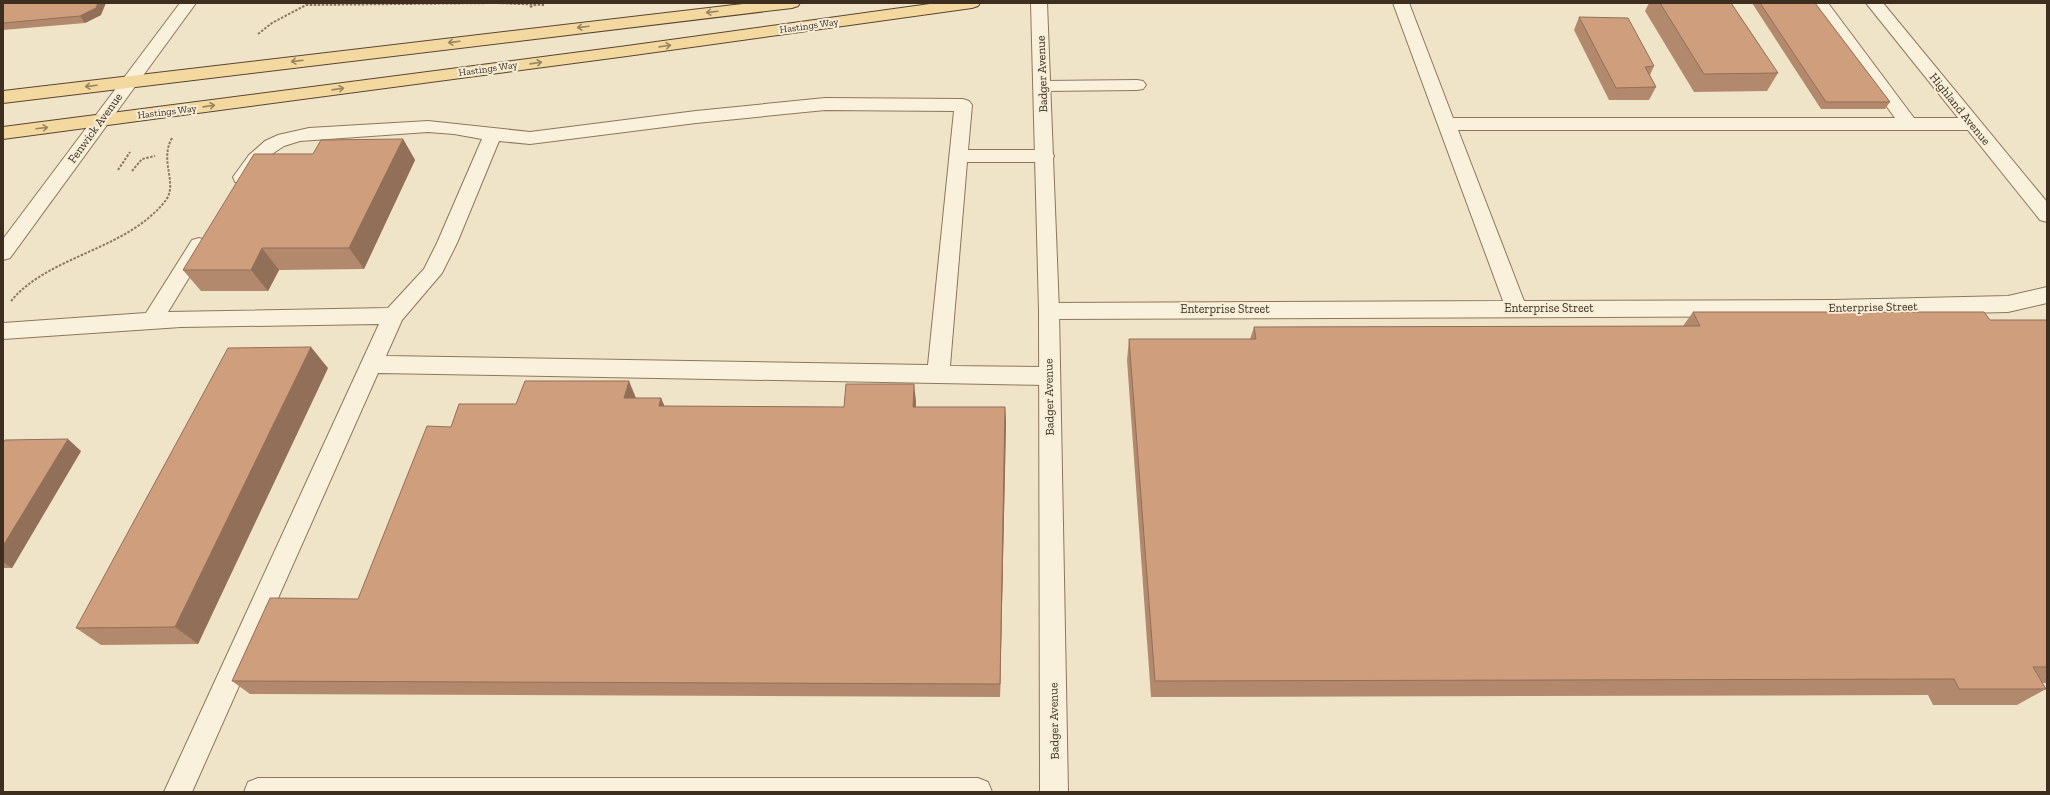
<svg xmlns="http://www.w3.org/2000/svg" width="2050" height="795" font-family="'Zilla Slab',serif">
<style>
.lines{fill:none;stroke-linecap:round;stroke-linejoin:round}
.service-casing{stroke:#8d765c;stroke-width:2}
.minor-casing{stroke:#8d765c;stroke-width:2}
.tertiary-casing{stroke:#8d765c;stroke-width:2}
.primary-casing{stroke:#5b4430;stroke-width:2}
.path{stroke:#8d765c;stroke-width:2;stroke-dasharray:2.5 1.5;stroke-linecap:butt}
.service{fill:#faf1dc;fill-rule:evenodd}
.minor{fill:#faf1dc;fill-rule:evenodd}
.tertiary{fill:#faf1dc;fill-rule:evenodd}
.primary{fill:#f3d9a0;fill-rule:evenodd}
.wall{fill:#b2896c}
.shaded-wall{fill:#916f58}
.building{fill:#cf9f7d;stroke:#916f58}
.oneway{stroke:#988460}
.labels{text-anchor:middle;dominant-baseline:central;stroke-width:4;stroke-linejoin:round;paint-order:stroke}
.far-street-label{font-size:10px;fill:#3d2e20;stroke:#f7eed8}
.street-label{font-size:12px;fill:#3d2e20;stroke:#f7eed8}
</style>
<rect width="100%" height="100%" fill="#f0e4c8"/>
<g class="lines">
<defs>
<g id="service">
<polygon points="1393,3 1409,3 1453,118 1895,118 1812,3 1828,3 1914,118 1972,118 1978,120 1981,124 1978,128 1972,130 1458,130 1524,301 1834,300 2008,296 2047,287 2047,303 2008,312 1834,316 1049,319 1042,317 1039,311 1042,305 1049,303 1503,301"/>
<polygon points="1137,80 1143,81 1146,85 1143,89 1137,90 1043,91 1037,90 1034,86 1037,82 1043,81"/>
<path d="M825 98 963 99 969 101 972 105 968 150H1045L1052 152 1054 156 1052 160 1045 162H967L950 366 1049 367 1057 370 1060 376 1057 382 1049 385 378 373 192 792H164L379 324 181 327 3 339V323L146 313 192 240 199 238 206 240 209 245 168 312 388 308 424 269 437 243 482 139 454 134 428 132 300 141 284 146 272 154 249 182 242 183 235 182 233 177 249 155 265 141 278 135 309 128 428 121 530 132 696 111ZM825 110 954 111 928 365 386 356 402 320 442 273 457 243 499 141 530 144 696 123Z"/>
</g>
<g id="minor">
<polygon points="180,3 196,3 10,258 3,260 3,239"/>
<polygon points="1031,3 1047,3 1059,311 1068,792 1040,792 1039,311"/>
</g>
<g id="tertiary">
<polygon points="1866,3 1883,3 2047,202 2047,222 2040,220"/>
<polygon points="258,778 978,778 988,782 992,792 244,792 248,782"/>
</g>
<g id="primary">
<polygon points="751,3 800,3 798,6 792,8 3,103 3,91"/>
<polygon points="937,3 980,3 978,6 972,8 627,56 3,139 3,127 627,46"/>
</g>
</defs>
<use href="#service" class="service-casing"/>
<use href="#minor" class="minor-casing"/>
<use href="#tertiary" class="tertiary-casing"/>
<use href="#primary" class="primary-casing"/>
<g class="path">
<polyline points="530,7 537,4"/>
<polyline points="258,34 272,23 306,5 497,3 544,5"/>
<polyline points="118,170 130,152"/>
<polyline points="132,171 142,159 155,156"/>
<path d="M11 301C49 255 128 250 166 200 178 183 159 161 172 138"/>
</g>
<use href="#service" class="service"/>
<use href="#minor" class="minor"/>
<use href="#tertiary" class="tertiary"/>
<use href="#primary" class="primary"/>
</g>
<g class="wall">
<polygon points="3,3 101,15 85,23 3,30"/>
<polygon points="1649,3 1731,3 1778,73 1767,91 1694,92 1645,11"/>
<polygon points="1752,3 1815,3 1890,102 1885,109 1821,109"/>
<polygon points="1579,17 1654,66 1650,75 1656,87 1649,100 1609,100 1574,30"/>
<polygon points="403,139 415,160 364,269 279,270 268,291 201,291 183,270 313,154"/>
<polygon points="1693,312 1990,320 2047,320 2047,683 2042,683 2046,689 2017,705 1933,705 1928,695 1151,697 1127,360 1129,339 1250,339 1254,327 1683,326"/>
<polygon points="328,368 198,644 101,645 76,628"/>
<polygon points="636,398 661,398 664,406 844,407 916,401 916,407 1005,407 1006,423 1000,697 250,694 232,681 358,599 451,427"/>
<polygon points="3,443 81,451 12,568 3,568"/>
</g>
<g class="shaded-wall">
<polygon points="98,3 106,3 101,15 85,23 80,16"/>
<polygon points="403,139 415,160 364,269 349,248"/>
<polygon points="262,248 279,270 268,291 251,270"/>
<polygon points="311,347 328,368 198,644 175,627"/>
<polygon points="629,381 636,398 624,398"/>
<polygon points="914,384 916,401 915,423 913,407"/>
<polygon points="661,398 668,414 659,406"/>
<polygon points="1005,407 1006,423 1000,697 1000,684"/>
<polygon points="68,439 81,451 12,568 3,562 3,546"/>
</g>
<g class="building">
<polygon points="3,3 98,3 96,8 80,16 3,23"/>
<polygon points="1660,3 1731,3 1778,73 1704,74"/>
<polygon points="1760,3 1815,3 1890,102 1826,102"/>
<polygon points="1579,17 1628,18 1654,66 1645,67 1656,87 1616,88"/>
<polygon points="403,139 349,248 262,248 251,270 183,270 254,154 313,154 321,140"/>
<polygon points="1693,312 1984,312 1990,320 2047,320 2047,667 2033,667 2046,689 1959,689 1954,679 1155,681 1129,339 1256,339 1254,327 1700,326"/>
<polygon points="311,347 175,627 76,628 228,348"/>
<polygon points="525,381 629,381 624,398 661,398 659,406 844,407 846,384 914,384 913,407 1005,407 1000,684 232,681 270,598 358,599 427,426 451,427 459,404 516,404"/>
<polygon points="68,439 3,546 3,443 5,440"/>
</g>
<defs><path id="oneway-shaft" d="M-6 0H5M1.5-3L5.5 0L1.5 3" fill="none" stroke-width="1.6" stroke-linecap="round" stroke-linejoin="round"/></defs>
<g class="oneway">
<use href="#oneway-shaft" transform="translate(712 12) rotate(173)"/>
<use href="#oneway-shaft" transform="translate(583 27) rotate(173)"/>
<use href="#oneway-shaft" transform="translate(454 42) rotate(173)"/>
<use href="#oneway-shaft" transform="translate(665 46) rotate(-8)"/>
<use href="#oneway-shaft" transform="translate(297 61) rotate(173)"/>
<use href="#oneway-shaft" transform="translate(536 63) rotate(-8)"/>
<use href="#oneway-shaft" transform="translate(91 86) rotate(173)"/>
<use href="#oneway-shaft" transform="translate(338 89) rotate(-8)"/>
<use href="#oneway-shaft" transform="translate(209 106) rotate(-8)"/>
<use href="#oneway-shaft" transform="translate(42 128) rotate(-7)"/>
</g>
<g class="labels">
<g class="far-street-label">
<text transform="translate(809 26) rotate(-8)">Hastings Way</text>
<text transform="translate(488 69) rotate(-8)">Hastings Way</text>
<text transform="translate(167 112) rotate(-7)">Hastings Way</text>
</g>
<g class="street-label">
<text transform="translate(1042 74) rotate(-92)">Badger Avenue</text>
<text transform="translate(1960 109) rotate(51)">Highland Avenue</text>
<text transform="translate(95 128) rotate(-54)">Fenwick Avenue</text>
<text transform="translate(1873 307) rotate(-1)">Enterprise Street</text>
<text x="1549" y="308">Enterprise Street</text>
<text x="1225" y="309">Enterprise Street</text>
<text transform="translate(1049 397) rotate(-91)">Badger Avenue</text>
<text transform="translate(1054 721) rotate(-91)">Badger Avenue</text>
</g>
</g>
<rect width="2050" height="795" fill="none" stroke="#3d2e20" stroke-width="8"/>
</svg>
